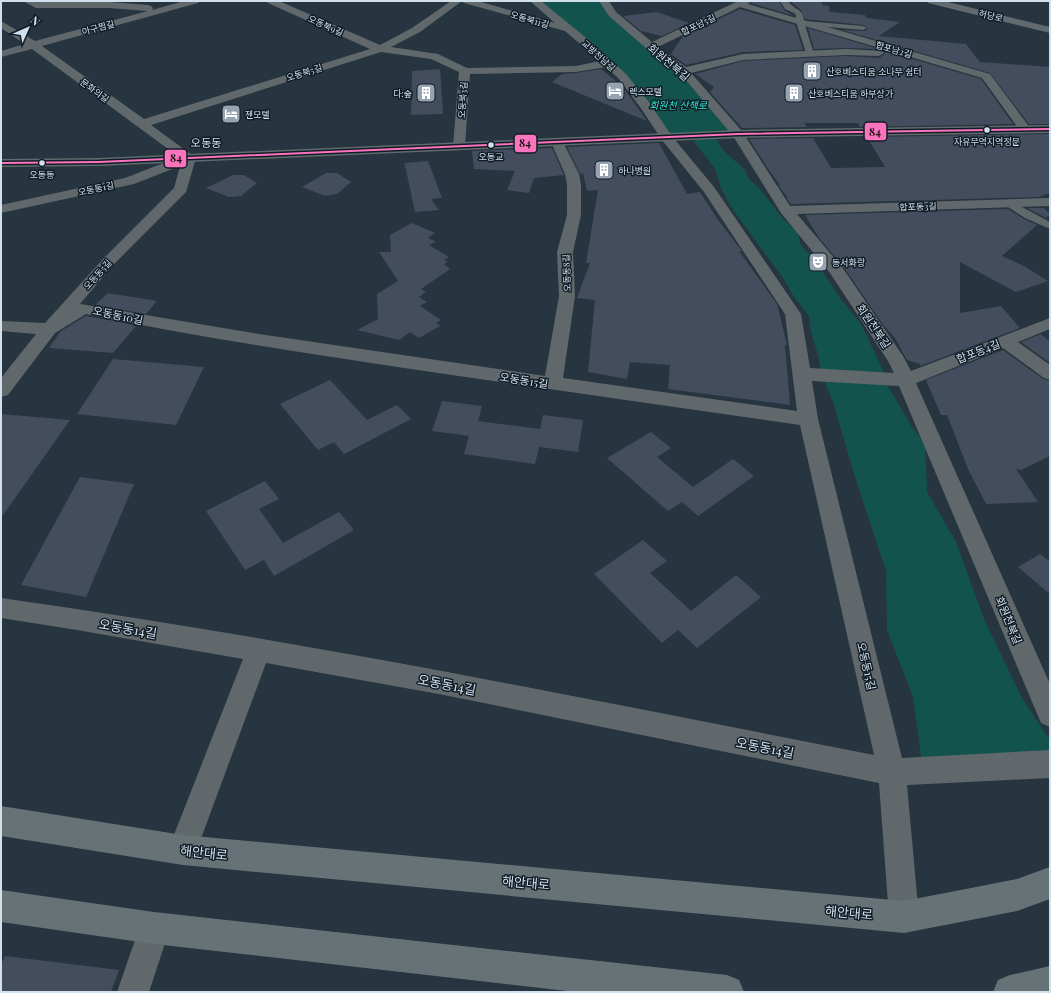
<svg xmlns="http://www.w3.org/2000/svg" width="1051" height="993" font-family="'Playfair Display','Noto Sans KR',serif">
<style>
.water{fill:#13534d}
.building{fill:#444d5e}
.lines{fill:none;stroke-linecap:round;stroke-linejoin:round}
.pedestrian{fill:#61686b;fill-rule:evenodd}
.minor{fill:#61686b;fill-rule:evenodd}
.secondary{fill:#616b6f;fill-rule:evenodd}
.primary{fill:#677277;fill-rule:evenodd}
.bus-1-casing{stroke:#111d26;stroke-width:3}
.bus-1{fill:#fc73be;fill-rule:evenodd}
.bus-dot{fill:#d1e0ed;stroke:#111d26;stroke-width:1.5}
.labels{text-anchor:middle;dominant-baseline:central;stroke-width:3;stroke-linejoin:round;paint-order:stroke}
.far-street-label{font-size:9px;fill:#d1e0ed;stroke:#111d26}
.far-poi-label{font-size:9px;fill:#d1e0ed;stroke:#111d26;text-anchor:start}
.far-bus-label{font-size:9px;fill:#d1e0ed;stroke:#111d26}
.far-water-label{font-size:10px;font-style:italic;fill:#35ead4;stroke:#111d26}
.street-label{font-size:11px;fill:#d1e0ed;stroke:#111d26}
.far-quarter-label{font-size:11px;fill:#d1e0ed;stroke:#111d26}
.near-street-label{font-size:13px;fill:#d1e0ed;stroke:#111d26}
.line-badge{stroke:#111d26;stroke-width:1.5}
.pale-badge-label{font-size:11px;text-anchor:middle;font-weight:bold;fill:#111}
</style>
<rect width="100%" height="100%" fill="#263540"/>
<polygon class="water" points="535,1 604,1 612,14 684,71 738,134 713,135 724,151 745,170 749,179 761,190 783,219 798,232 800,244 816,261 840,298 861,324 882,368 888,386 912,427 925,444 927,492 956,542 984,619 1022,698 1050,740 1050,764 923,771 913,697 887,630 886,571 855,477 834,405 821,372 818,355 811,332 809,316 794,297 783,278 731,207 721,188 715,169 693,140 666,137 622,76"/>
<g class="building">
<polygon points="752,1 779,1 784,10 794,16 751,3"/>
<polygon points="790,1 822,1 822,5 829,6 830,12 865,15 866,18 900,22 879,36 966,44 980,62 1050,67 1050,124 1029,124 990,73 842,30 864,31 868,29 864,25 805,19 801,10"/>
<polygon points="740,9 795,25 803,50 743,52 686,65 671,54 683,36"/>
<polygon points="657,12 689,23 662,36 641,31 623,16"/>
<polygon points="808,28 879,49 846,48 814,49"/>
<polygon points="885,51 981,79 1013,124 860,127 858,123 804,123 807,127 742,128 710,92 714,87 695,74 743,61 846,56 879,58 885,54"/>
<polygon points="440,69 443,114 411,115 412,71"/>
<polygon points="601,69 622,86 647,121 552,82 562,74 576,73"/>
<polygon points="1050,134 1050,193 1039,197 791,204 787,199 788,198 778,185 780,185 769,170 749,139 813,138 831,168 885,167 867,137"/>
<polygon points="659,143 687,194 700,192 718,220 742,251 739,251 777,304 787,345 785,345 790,405 668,389 670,365 630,362 627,379 588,372 595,300 577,298 590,263 586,263 598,190 587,191 583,173 580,174 567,147"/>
<polygon points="552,148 564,175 534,178 529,193 507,190 515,171 474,169 472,151"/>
<polygon points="404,161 405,163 428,161 442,198 431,199 439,210 415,212"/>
<polygon points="326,173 337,173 351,182 337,194 325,196 302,187"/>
<polygon points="233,175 244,175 257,183 241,196 229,197 206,188"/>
<polygon points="1027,208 1044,208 1050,214 1046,218"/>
<polygon points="1008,209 1024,219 1037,225 1002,256 1024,266 1048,281 1016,292 960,262 960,313 1001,306 1020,328 920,366 920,364 907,360 895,338 884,326 843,266 819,238 805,215"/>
<polygon points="412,223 435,233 428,238 436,242 429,245 449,257 444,260 448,262 444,264 450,269 421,289 426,292 419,297 427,302 420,306 441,320 436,323 440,326 419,338 410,332 399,340 357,330 378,319 377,294 398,281 379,252 391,252 390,235"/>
<polygon points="108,293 157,301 146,314 95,305"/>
<polygon points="86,316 125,323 136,326 113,353 49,348 61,331"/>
<polygon points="1041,334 1050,342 1050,363 1021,342"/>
<polygon points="1003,350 1043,379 1050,381 1050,456 1021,470 1016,469 1038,502 986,504 968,469 947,415 941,415 926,380"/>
<polygon points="113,359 204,367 176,425 77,414"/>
<polygon points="330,380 367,420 397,405 411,419 344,454 334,442 318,450 280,404"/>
<polygon points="442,401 482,406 478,421 540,429 543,415 583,420 578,452 539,447 535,464 464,454 469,436 432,431"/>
<polygon points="1,414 70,420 1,518"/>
<polygon points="651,432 671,448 657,457 693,487 733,459 754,476 698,516 682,502 668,511 607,458"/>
<polygon points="80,477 134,484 86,597 21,585"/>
<polygon points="265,481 279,499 259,509 283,543 339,512 354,530 274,576 264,560 245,570 206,511"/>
<polygon points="643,540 667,561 650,573 691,611 736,575 761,597 697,648 678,630 662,643 594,574"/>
<polygon points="1040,554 1050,562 1050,594 1018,567"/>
<polygon points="5,956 119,970 111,992 1,992 1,965"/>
</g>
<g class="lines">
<g class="pedestrian">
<path d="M780 1H788C793 10 804 8 804 21L863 26 867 28 863 30 805 25 814 54 813 56H807L796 22V15L794 13 785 9Z"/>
<polygon points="1009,200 1050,222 1050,229 1025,218 1005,205 1004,203 1005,201"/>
</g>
<g class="minor">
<path d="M23 1 109 2 148 5 151 6 153 8 152 10 184 1H200L198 3 42 46 144 119 370 49 268 3 266 1H279L380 45 412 28 451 1H462L420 32 391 47 438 54 467 68 576 66 600 61 565 31 464 3 462 1H478L555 23 530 1H541L590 41 626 74 649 102 671 135 714 187 801 314 810 368 894 373 888 361 830 273 781 213 733 136 680 73 647 49 609 16 599 1H609L616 12 652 42 736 2 751 1 748 4 990 74 1031 129 1029 132H1021L982 78 740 7 658 47 686 67 743 54 846 49 883 51 884 53 879 56 846 55 743 60 691 73 742 131 790 206 1050 198V206L797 214 842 267 903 356 911 371 1050 318V329L1018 342 1050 365V380L1044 378 1003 348 916 383 1050 684V727L1041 723 899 386 812 381 818 419 902 758 1050 750V778L907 785 919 917 915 928 904 932 893 928 889 917 879 783 444 695 266 663 193 860 183 865 173 860 168 850 243 659 77 630 1 618V598C294 639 584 698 874 755L800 425C668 406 536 387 404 368 298 352 191 336 86 314L55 333 8 395 1 397V378L36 334 1 331V321L45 323 103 259 174 188 180 166 134 184 1 213V205L125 178 179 157 32 49 1 57V51L25 44 1 28V21L35 41 148 11 109 8H36ZM381 52 431 59 459 72 453 146 454 149H464L465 146 470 74 576 72 606 67 618 78 640 107 662 140 704 192 785 314 797 411 563 378 575 296 573 252 581 215V184L579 174 563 142 562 139H552L551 142 565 174 567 184V215L557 252 559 296 545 376 259 334 80 304 113 265 186 192 196 158 151 125Z"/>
<polygon points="154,912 165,917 170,928 149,992 117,992 143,917"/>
</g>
<g class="secondary">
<polygon points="927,1 944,1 1050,27 1050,33 928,3"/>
<polygon points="1050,125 1050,133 738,138 99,166 1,167 1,159 99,158 738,130"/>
</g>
<g class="primary">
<polygon points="1,806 183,835 904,901 1017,879 1050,867 1050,899 1017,911 904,933 183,865 1,836"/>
<polygon points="1,890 154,912 727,975 739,980 744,992 576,992 154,944 1,922"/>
<polygon points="1050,966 1050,992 993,992 998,980 1010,975"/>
</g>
<defs>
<polygon id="bus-1" points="1050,128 1050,130 738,135 99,163 1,164 1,162 99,161 738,133"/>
</defs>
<use href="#bus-1" class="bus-1-casing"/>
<use href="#bus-1" class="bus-1"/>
</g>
<defs>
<symbol id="building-square" viewBox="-11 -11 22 22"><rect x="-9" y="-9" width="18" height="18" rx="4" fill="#95a4b0" stroke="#111d26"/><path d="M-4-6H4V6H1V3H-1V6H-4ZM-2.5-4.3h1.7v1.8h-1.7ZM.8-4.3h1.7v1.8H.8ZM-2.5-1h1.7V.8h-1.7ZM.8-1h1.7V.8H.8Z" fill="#fff"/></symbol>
<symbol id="hotel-square" viewBox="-11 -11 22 22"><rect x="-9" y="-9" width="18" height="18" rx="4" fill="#95a4b0" stroke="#111d26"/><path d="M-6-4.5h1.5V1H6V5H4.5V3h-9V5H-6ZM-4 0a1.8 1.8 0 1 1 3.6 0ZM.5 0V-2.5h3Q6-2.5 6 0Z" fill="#fff"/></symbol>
<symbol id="theatre-square" viewBox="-11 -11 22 22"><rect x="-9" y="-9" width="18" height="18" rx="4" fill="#95a4b0" stroke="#111d26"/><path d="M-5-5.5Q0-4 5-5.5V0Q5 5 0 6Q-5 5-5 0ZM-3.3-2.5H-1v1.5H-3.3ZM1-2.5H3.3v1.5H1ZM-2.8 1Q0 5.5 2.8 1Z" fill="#fff"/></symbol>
</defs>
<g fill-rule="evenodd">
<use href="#building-square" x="801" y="60" width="22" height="22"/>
<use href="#hotel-square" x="604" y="80" width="22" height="22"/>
<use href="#building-square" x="415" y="82" width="22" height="22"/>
<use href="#building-square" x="783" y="82" width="22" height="22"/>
<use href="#hotel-square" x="220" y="103" width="22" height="22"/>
<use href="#building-square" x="593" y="159" width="22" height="22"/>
<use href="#theatre-square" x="807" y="251" width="22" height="22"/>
</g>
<g class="bus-dot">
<circle cx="987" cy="130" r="3.5"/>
<circle cx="491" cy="145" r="3.5"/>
<circle cx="42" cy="163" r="3.5"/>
</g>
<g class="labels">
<g class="far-street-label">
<text transform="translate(991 15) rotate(14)">허당로</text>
<text transform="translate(530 19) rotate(16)">오동북11길</text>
<text transform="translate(698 24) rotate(-26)">합포남5길</text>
<text transform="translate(326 25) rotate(24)">오동북9길</text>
<text transform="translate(98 27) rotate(-15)">아구찜길</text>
<text transform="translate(894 49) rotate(16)">합포남2길</text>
<text transform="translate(599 55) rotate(42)">교방천남길</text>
<text transform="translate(304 72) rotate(-17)">오동북5길</text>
<text transform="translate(95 90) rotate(36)">문화의길</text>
<text transform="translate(462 100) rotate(-86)">오동북3길</text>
<text transform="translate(96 188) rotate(-12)">오동동1길</text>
<text transform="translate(918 206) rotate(-2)">합포동3길</text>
<text transform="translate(566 273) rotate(-92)">오동동8길</text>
<text transform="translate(97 274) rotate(-48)">오동동5길</text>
</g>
<g class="far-poi-label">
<text x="826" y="71">산호베스티움 소나무 쉼터</text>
<text x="629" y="91">렉스모텔</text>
<text x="412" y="93" text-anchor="end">다:숲</text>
<text x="808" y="93">산호베스티움 하부상가</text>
<text x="245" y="114">젠모텔</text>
<text x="618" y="170">하나병원</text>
<text x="832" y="262">동서화랑</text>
</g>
<g class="far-bus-label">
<text x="987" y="141">자유무역지역정문</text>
<text x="491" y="156">오동교</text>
<text x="42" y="174">오동동</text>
</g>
<g class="far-water-label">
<text x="678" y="105">회원천 산책로</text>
</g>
<g class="street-label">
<text transform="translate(669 62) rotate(40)">회원천북길</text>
<text transform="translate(118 315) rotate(12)">오동동10길</text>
<text transform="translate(874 326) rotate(56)">회원천북길</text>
<text transform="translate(978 351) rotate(-21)">합포동4길</text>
<text transform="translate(524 380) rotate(9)">오동동15길</text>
<text transform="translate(1009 620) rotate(67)">회원천북길</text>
<text transform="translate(867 666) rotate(77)">오동동15길</text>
</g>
<g class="far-quarter-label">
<text x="206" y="142">오동동</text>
</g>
<g class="near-street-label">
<text transform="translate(128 628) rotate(10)">오동동14길</text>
<text transform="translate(447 684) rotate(11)">오동동14길</text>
<text transform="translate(765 747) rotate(11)">오동동14길</text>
<text transform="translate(204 852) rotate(6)">해안대로</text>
<text transform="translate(526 882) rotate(5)">해안대로</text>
<text transform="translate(849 912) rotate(5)">해안대로</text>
</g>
</g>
<g class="line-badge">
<rect x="864" y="122" width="23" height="19" rx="4" fill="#fc73be"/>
<rect x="514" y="134" width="23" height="19" rx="4" fill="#fc73be"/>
<rect x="164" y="149" width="23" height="19" rx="4" fill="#fc73be"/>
</g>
<g class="pale-badge-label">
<text x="875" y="136">84</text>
<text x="525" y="147">84</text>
<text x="176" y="162">84</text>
</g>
<rect width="1051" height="993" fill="none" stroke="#d1e0ed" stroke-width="4"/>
<g transform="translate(28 28) rotate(45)" stroke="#111d26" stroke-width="3" paint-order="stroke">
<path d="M0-3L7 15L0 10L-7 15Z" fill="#d1e0ed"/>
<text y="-6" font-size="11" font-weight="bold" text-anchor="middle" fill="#d1e0ed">N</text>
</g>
</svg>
